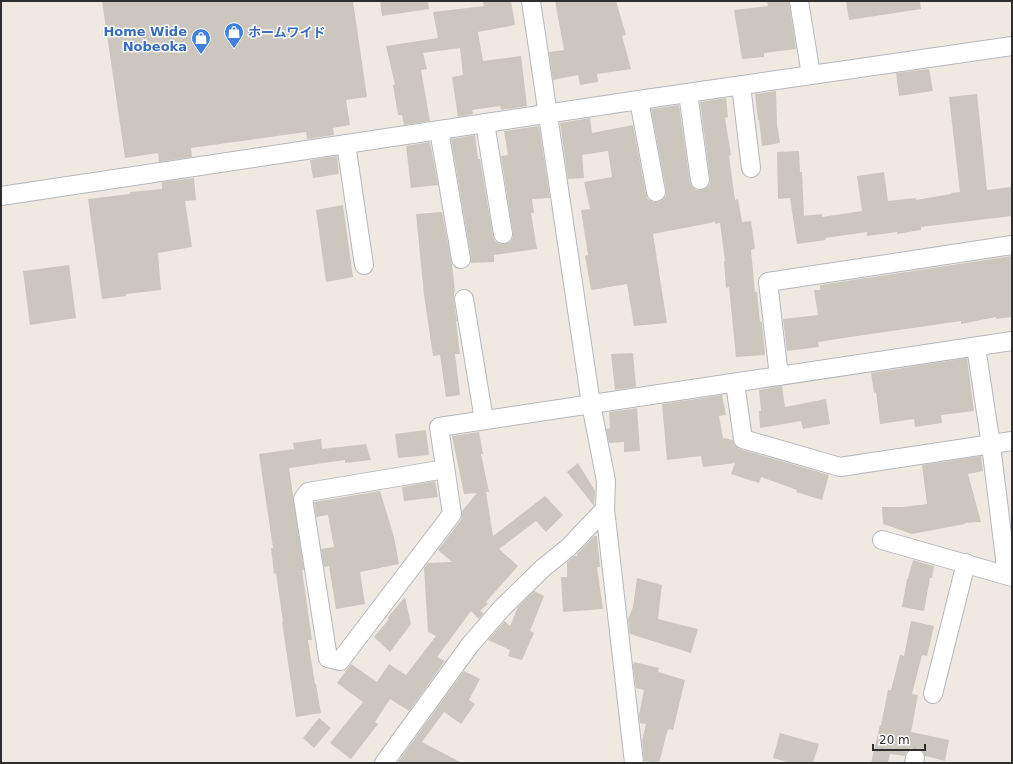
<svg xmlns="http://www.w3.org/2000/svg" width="1013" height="764" font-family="'DejaVu Sans','Noto Sans JP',sans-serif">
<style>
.building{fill:#cbc7bf}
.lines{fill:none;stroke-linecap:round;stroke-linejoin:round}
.street-casing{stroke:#b4b7c1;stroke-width:20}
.street{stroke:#fff;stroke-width:18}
.labels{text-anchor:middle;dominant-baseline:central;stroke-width:3;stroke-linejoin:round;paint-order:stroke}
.shop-label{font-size:13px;font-weight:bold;fill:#366cbe;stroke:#fff;text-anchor:end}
</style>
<rect width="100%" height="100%" fill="#efe9e1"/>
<g class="building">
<polygon points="102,1 353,1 367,97 346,100 350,125 333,128 334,135 307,139 306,132 191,148 192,157 159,162 158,153 125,158"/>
<polygon points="380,1 428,1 429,9 382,16"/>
<polygon points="483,1 511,1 515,25 478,32 483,61 521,56 527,106 501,110 500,106 472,110 473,114 458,117 452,77 463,75 460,48 423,53 427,69 421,70 430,121 404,125 402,115 398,115 393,85 395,85 386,46 438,38 433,12 484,6"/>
<polygon points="555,1 616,1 626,35 622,36 631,69 597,74 598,82 580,85 578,75 553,80 549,52 564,50"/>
<polygon points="767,1 789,1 796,49 764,53 764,57 742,59 734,10 768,6"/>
<polygon points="846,1 920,1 921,9 849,20"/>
<polygon points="929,69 933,91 899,96 896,73"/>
<polygon points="776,91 777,124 780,143 762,146 759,120 758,120 755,94"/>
<polygon points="977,94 987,190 1011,187 1012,216 921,227 921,230 897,234 897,232 867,236 867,232 825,238 826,240 797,244 790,198 778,199 777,152 799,151 800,172 802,172 804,216 822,214 822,217 862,211 857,176 884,172 888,201 916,198 916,200 951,194 951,193 960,192 949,97"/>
<polygon points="726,98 728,117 725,118 731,155 729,156 735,200 738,199 742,222 751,221 755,249 751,250 755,292 757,292 760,322 762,322 765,355 736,357 729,287 726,288 724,261 725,261 720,223 715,224 715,222 653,234 667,323 634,326 627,284 591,290 585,256 588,255 581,210 590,209 584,182 612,177 608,151 582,155 584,178 568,179 560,123 590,118 592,133 633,125 646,194 648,199 653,202 658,202 662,200 666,196 666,190 651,109 679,105 690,182 692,186 696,190 701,190 706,188 710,184 710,179 700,102"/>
<polygon points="539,126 550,198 532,199 534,213 531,213 537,249 494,255 494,262 471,263 471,257 451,139 475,135 478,159 480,159 493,236 495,241 500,244 504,244 510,242 513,237 513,233 501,156 508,155 504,131"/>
<polygon points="430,142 438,185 411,188 406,146"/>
<polygon points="337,156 339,174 313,178 310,160"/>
<polygon points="194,178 196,200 185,201 192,247 158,253 161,290 126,294 126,296 102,299 88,199 130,194 130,192 162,189 162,182"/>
<polygon points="343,205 353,277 326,282 316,210"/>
<polygon points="442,212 452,264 455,292 454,292 454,301 457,321 456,321 460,354 455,354 460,395 446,397 440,355 433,356 424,295 416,214"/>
<polygon points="1012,256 1012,317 996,319 996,317 961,324 961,321 850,337 818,342 819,347 787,351 783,319 818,315 814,290 820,290 820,285"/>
<polygon points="69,265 76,318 30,325 23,271"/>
<polygon points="633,353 636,387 615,390 611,354"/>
<polygon points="967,358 974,411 941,415 942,423 915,427 914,419 880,424 876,392 874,393 871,373"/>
<polygon points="782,386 785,407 826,399 830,424 803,429 801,421 760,428 759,411 761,411 759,390"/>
<polygon points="722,395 726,415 719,416 723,438 733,440 735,446 740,449 829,475 822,500 796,492 797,490 761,477 759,483 731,474 735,463 703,467 701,456 667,460 662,404"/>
<polygon points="637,408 640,451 624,452 624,442 609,443 606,429 610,428 609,412"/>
<polygon points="426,430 429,455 398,458 395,434"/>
<polygon points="479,432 483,454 481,454 489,492 486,492 493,536 545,496 563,515 546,532 536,521 499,549 518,566 486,602 488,604 480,611 484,613 479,619 471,611 437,657 445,661 409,711 390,699 375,722 378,724 351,759 330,743 363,702 337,683 351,664 377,682 389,664 406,675 436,636 428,632 424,568 428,563 452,562 438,550 461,520 462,516 462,511 477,493 464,494 452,436"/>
<polygon points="321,439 322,449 366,444 371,460 345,463 345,460 289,468 304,570 302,570 312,640 308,640 315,684 316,684 321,713 296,717 282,622 283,622 276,573 274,574 271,548 273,548 259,454 294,449 293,443"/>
<polygon points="981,456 983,471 968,474 981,522 965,523 965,524 912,534 883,524 882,507 903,507 927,504 922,465"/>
<polygon points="578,463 595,491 594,506 567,472"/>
<polygon points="435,481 438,497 404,501 402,487"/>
<polygon points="380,491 394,537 399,564 360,572 365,604 336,609 329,566 324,567 321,549 334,547 328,515 316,517 314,502"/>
<polygon points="594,536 597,536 600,567 597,567 603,609 563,612 561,577 567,577 567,562 574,556 577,556 577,554"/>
<polygon points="913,560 934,566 932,578 930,578 924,611 902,607 907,579 908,579"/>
<polygon points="637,578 662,585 658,619 698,629 691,653 630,634 628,619 633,607"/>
<polygon points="534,591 544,596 530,631 534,633 522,660 508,656 510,650 488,640 505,621 510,626 518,607"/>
<polygon points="405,597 411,624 390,652 374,637 389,619 388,617"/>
<polygon points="911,621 934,626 927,656 922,655 912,694 918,695 911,732 949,740 945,761 925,756 922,750 917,748 911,748 907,751 905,756 890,754 888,763 871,763 880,725 881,725 888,690 891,690 900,655 904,656"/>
<polygon points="634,662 659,668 658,672 685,680 673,730 668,729 659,763 644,761 642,741 646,724 640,723 639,715 644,690 636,688 633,665"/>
<polygon points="464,671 480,679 469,700 475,704 461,724 444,712 422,742 462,763 397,763"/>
<polygon points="319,718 331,728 314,748 303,738"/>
<polygon points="780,733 819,744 813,763 791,763 773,758"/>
</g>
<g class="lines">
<defs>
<g id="street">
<polyline points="531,1 591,404 606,481 605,509 634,763"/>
<polyline points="799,1 811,75"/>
<polyline points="741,85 751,168"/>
<polyline points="688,93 700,180"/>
<polyline points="639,100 656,192"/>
<polyline points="485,123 503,234"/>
<polyline points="439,130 461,259"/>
<polyline points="346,144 364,265"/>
<polyline points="1,196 639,100 1012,46"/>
<polyline points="464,299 484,420"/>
<polyline points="976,347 991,445 1007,575"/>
<polyline points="779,376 768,282 1012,245"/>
<polyline points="735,383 743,439 840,467 1012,441"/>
<polyline points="445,469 308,492 303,499 328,658 340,661 452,514 439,427 1012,341"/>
<polyline points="882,540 1012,577"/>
<polyline points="933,694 966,563"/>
<polyline points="384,763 470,645 502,608 543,568 569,547 605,509"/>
<polyline points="914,763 915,758"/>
</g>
</defs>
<use href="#street" class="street-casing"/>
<use href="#street" class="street"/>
</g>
<defs>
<symbol id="shop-pin" viewBox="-11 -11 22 30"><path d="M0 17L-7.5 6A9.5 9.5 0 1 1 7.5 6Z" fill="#3f7fe0" stroke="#fff"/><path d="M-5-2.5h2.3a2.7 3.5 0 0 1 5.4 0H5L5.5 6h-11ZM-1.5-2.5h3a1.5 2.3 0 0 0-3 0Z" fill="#fff"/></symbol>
</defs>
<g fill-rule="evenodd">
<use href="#shop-pin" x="223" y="21" width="22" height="30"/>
<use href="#shop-pin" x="190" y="27" width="22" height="30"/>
</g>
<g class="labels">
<g class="shop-label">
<text x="187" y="31">Home Wide<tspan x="187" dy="15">Nobeoka</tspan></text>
<text x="248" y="32" text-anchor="start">ホームワイド</text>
</g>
</g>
<rect width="1013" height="764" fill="none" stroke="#2e2e2e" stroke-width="4"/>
<path d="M873 744v6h52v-6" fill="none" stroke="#2e2e2e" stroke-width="2"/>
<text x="879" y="744" font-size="12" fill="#2e2e2e" stroke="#ffffff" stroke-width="3" paint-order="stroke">20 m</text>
</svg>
